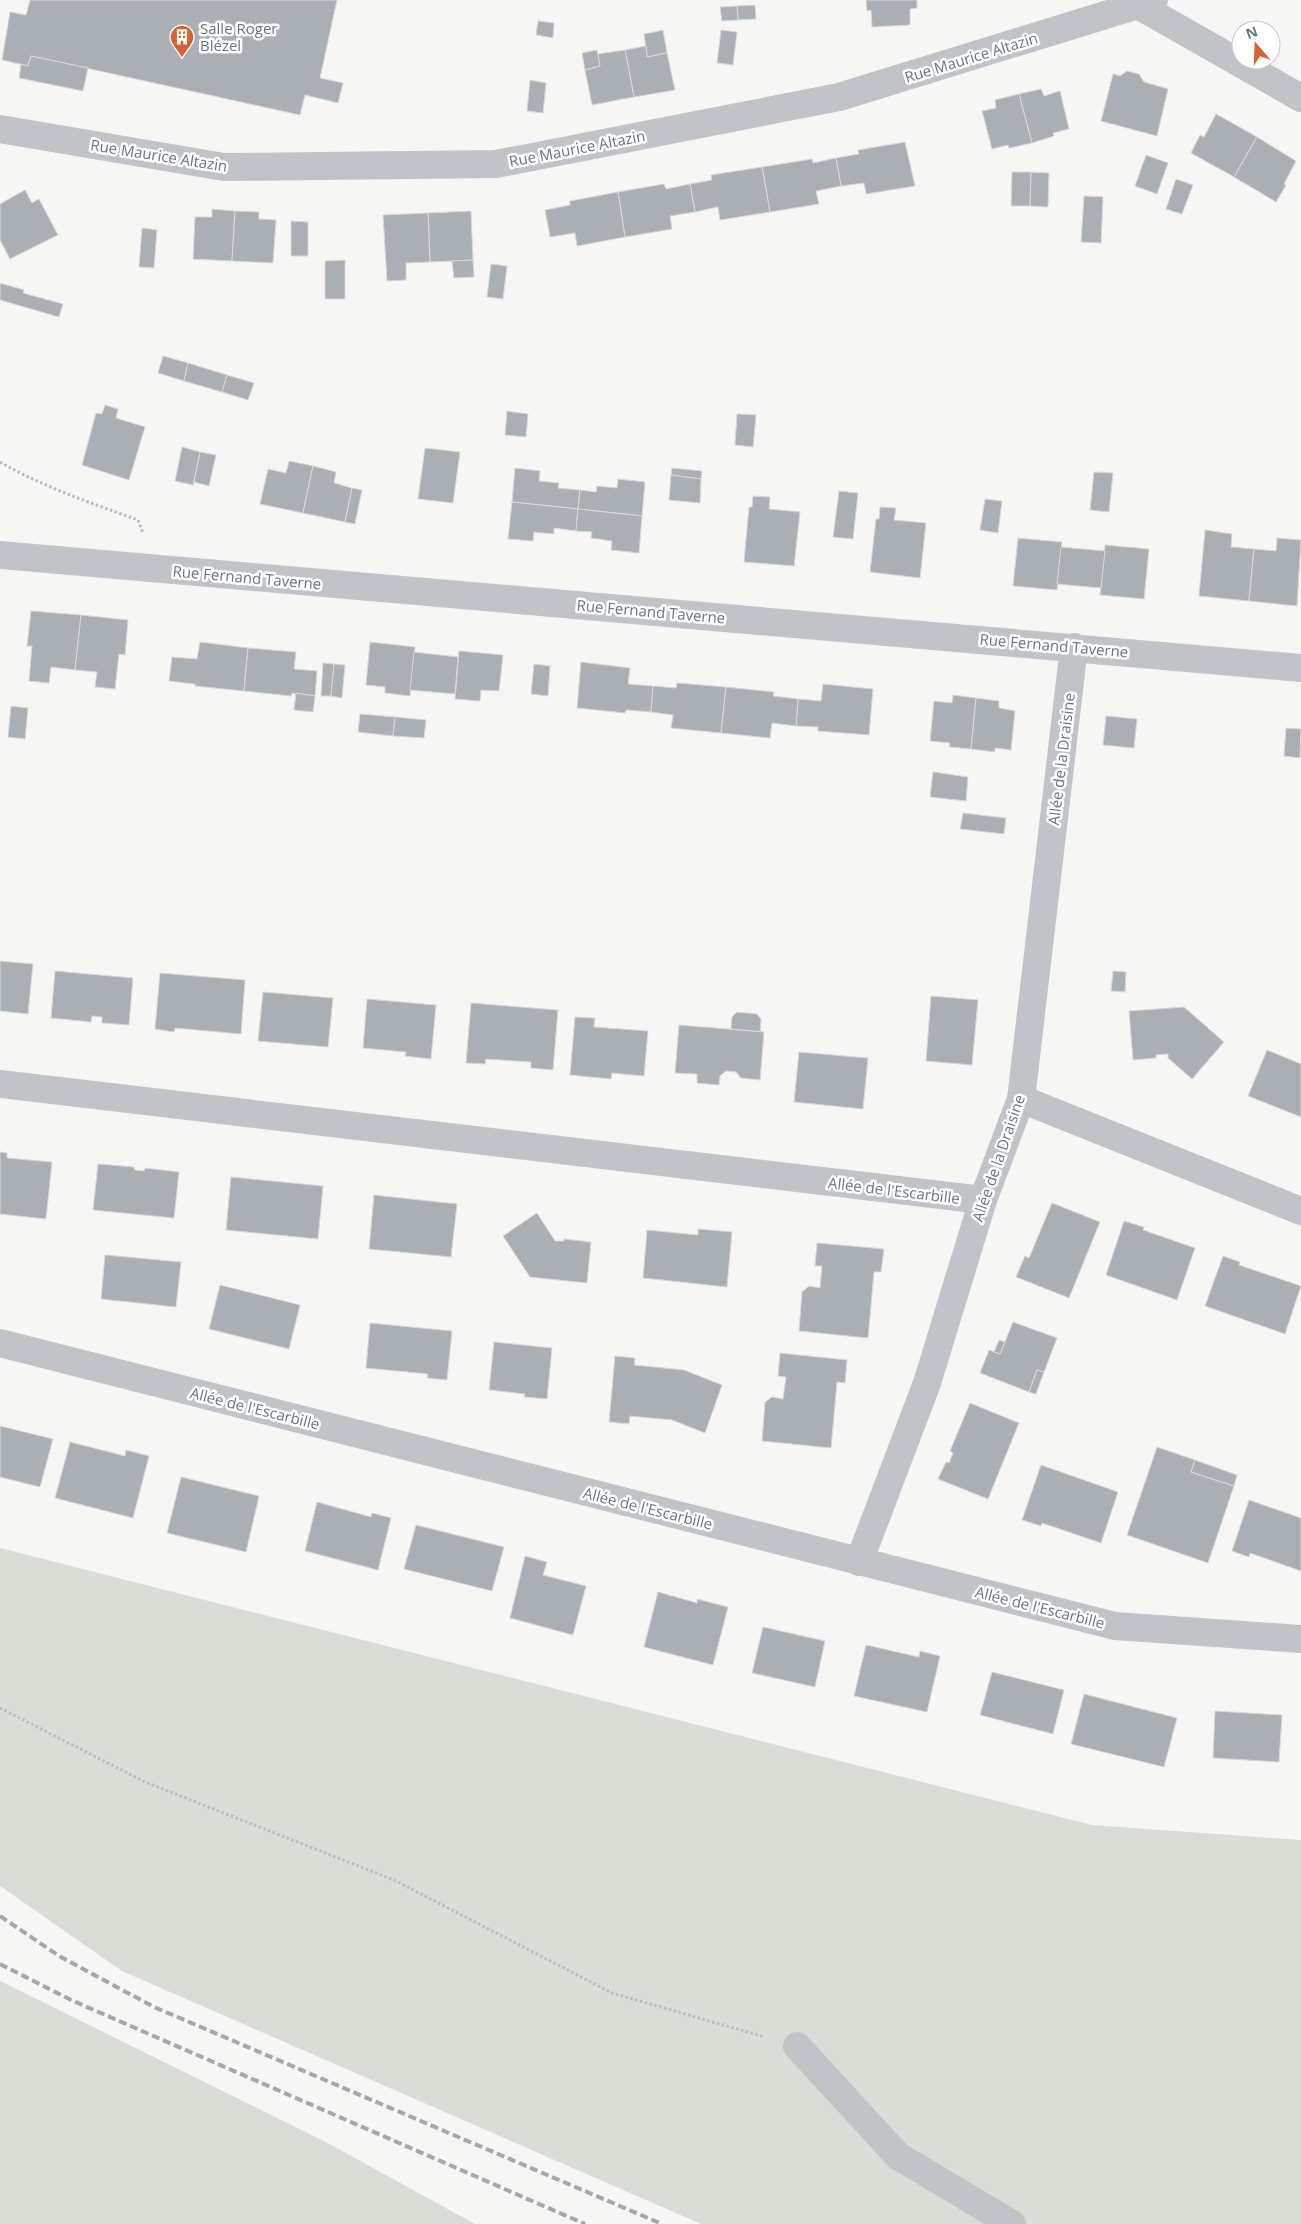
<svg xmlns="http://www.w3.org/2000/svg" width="1301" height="2224" font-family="'Open Sans',sans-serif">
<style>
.green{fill:#d8ddd5}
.building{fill:#a9afb5;stroke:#d8d8d6}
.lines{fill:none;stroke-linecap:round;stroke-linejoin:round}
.path{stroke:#babcbf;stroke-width:3;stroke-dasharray:2.5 2.5;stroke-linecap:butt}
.minor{stroke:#c0c3c7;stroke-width:28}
.rail{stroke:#a3a8ae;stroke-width:4;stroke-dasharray:8 4;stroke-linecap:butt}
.labels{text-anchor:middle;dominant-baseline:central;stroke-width:5;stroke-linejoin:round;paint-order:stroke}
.poi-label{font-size:15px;fill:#677583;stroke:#fff;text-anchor:start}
.street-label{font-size:15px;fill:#677583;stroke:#fff}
</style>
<rect width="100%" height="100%" fill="#f6f7f4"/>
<g class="green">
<polygon points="0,1548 1092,1825 1301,1840 1301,2224 701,2224 122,1971 0,1886"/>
<polygon points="0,1981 324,2141 475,2224 0,2224"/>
</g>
<g class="building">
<polygon points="30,0 337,0 320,78 343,83 338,103 305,95 300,115 31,56 28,66 2,60 10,12 26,15"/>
<polygon points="866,0 917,0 917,8 910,9 910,25 872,27 871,10 867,11"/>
<polygon points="755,5 756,19 738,20 737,6"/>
<polygon points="737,6 738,20 722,21 720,7"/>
<polygon points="538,21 554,23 553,38 536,35"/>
<polygon points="663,30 667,53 647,57 644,34"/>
<polygon points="721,30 737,32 733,65 717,63"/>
<polygon points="646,46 647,57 667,53 675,90 634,97 625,50"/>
<polygon points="597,50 600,66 585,70 582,53"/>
<polygon points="625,50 634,97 592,105 585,70 600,66 598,54"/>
<polygon points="31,56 88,68 83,91 19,78 21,64 28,66"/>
<polygon points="1127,71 1139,74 1144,82 1168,89 1157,136 1101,121 1113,74 1120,76"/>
<polygon points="530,80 546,83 543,113 527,111"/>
<polygon points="1041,89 1044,96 1060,91 1069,129 1053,133 1054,136 1032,143 1019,94"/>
<polygon points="1019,94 1032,143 1009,148 1008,145 992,149 982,111 996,108 995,100"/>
<polygon points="1216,114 1257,137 1234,177 1191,153 1200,135 1204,137"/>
<polygon points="1257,137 1296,161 1284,184 1286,185 1276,202 1234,177"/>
<polygon points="905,142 915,186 866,194 864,183 841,186 836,158 859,154 858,150"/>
<polygon points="1146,155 1168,163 1157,194 1135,186"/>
<polygon points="836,158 841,186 816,191 819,204 770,212 762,167 812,159 813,163"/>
<polygon points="762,167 770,212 720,220 718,207 695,212 690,184 712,180 711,175"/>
<polygon points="1012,172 1031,172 1030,206 1011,206"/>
<polygon points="1031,172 1049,173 1048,207 1030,206"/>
<polygon points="1176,179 1193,185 1182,214 1166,209"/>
<polygon points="664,184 666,189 690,184 695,212 670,216 672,229 625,237 618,192"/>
<polygon points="25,190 32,203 39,199 58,235 10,259 0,240 0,204"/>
<polygon points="618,192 625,237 577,246 575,233 550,237 545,210 570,205 570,201"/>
<polygon points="1084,196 1103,197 1101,243 1081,242"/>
<polygon points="212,209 235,211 232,261 193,259 195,217 212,217"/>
<polygon points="235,211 259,212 259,219 276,220 273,263 232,261"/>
<polygon points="471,211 473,260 430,262 428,213"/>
<polygon points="428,213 430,262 406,263 406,280 387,281 383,215"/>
<polygon points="291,221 308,222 308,256 291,256"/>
<polygon points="142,228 157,230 154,268 139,267"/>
<polygon points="345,260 345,299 325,299 325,261"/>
<polygon points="473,260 474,277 454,278 452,261"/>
<polygon points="491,264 507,266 503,299 487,297"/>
<polygon points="0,283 24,290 23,293 63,304 59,317 0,300"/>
<polygon points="163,356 188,363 184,381 158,373"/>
<polygon points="188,363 227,375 222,392 184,381"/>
<polygon points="227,375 254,383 248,400 222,392"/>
<polygon points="105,405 118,409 116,418 145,427 129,480 82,465 96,413 102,414"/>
<polygon points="507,411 528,414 526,437 505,435"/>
<polygon points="737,414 756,415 753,447 735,445"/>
<polygon points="182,447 200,452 193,485 175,481"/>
<polygon points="425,448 460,452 453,503 418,499"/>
<polygon points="200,452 216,455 209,486 194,482"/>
<polygon points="289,461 313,466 303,513 260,504 268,469 286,473"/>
<polygon points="313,466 336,472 334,483 352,488 345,522 303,513"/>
<polygon points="515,468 540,471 539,481 559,483 558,488 580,490 578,509 512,502"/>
<polygon points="672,468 702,471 701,479 671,475"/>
<polygon points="1094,472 1113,473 1109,512 1090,510"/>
<polygon points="671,475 701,479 700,503 669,500"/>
<polygon points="618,479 645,482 642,516 578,509 580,490 596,492 597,486 617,488"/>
<polygon points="352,488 362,490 355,524 345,522"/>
<polygon points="839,491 858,493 853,539 833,537"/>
<polygon points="753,496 770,497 769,509 800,512 794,566 744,562 749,507 752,507"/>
<polygon points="985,499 1002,501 998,533 980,530"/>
<polygon points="512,502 578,509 576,531 554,528 554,534 534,532 533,541 508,539"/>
<polygon points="880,507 896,508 894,520 926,523 920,578 870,572 876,519 879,519"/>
<polygon points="578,509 642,516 639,553 611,550 612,541 591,538 592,532 576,531"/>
<polygon points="1205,530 1232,534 1231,547 1254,549 1249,601 1199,596"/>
<polygon points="1018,538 1062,542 1057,590 1013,586"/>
<polygon points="1277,538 1301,540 1297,606 1249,601 1254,549 1276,551"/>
<polygon points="1105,545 1149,549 1144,599 1100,595"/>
<polygon points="1061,547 1105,551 1101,588 1057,584"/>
<polygon points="31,611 81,615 75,670 51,667 49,683 29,681 32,646 27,646"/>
<polygon points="81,615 128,620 125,655 119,654 115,689 95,687 97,672 75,670"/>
<polygon points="200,642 248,648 244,691 195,686 195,684 169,681 172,657 197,659"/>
<polygon points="370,642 415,647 410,696 385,693 385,687 366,685"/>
<polygon points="248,648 296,652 294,669 317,671 315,696 292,693 291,696 244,691"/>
<polygon points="459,651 503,655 499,691 481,690 480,701 455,699"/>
<polygon points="414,652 458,657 455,694 410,690"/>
<polygon points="581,662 630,668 628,684 653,686 651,712 626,710 625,713 577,708"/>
<polygon points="323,663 334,664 331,696 321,696"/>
<polygon points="334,664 345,665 342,698 331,696"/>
<polygon points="534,664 550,666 548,696 531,694"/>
<polygon points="677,683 726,687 721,733 671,728 673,715 651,712 653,686 676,688"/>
<polygon points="823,684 873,689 869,735 818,731 818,727 796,726 798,699 821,701"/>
<polygon points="726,687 774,692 773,696 798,699 796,726 772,723 770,738 721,733"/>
<polygon points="296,693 315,696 313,712 294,710"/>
<polygon points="953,695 976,698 971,749 949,747 950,743 930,741 934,701 952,703"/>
<polygon points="976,698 999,701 999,708 1015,711 1011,750 995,748 995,752 971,749"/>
<polygon points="11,706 28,708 25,739 8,737"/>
<polygon points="360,714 395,717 393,736 358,732"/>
<polygon points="1106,716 1137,719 1134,748 1103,745"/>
<polygon points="395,717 426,720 424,738 393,736"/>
<polygon points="1286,728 1301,729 1300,758 1284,756"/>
<polygon points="933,772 968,777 966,801 930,797"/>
<polygon points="963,813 1006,818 1004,834 960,829"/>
<polygon points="0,961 33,964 28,1014 0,1011"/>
<polygon points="55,971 133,978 129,1025 102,1023 102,1017 92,1016 91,1022 51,1018"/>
<polygon points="1113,971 1126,972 1125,992 1111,991"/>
<polygon points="160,973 245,980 241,1034 175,1028 174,1032 155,1029"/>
<polygon points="263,992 333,998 328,1047 258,1041"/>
<polygon points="931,996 978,1000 972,1065 926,1061"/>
<polygon points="367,999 436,1005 431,1059 405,1056 406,1052 363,1048"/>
<polygon points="471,1003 558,1010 553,1070 531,1068 531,1062 486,1059 485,1064 466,1063"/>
<polygon points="1184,1007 1224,1042 1192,1079 1168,1058 1168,1054 1156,1055 1156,1058 1133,1060 1129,1011"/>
<polygon points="737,1012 757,1014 761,1019 760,1032 731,1029 732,1017"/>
<polygon points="575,1017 595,1018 594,1027 648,1031 644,1076 612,1073 611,1079 570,1075"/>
<polygon points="679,1025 764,1032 760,1080 741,1078 736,1072 726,1071 720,1076 719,1085 697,1083 697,1074 675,1073"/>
<polygon points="1267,1050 1301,1064 1301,1117 1248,1096"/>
<polygon points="799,1052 868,1058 863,1109 794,1102"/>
<polygon points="0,1152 7,1153 7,1158 52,1162 46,1219 0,1214"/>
<polygon points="98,1164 134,1167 135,1170 144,1171 145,1168 179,1172 174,1218 93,1210"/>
<polygon points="231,1177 323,1186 318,1239 226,1230"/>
<polygon points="374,1195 457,1204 451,1257 369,1249"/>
<polygon points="1052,1203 1100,1222 1069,1298 1016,1277 1025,1256 1029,1258"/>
<polygon points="537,1213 555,1241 564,1241 564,1239 591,1242 587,1283 530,1277 503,1236"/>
<polygon points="1124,1221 1144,1227 1143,1230 1195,1248 1177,1300 1106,1275"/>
<polygon points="698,1229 732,1232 727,1287 643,1278 647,1230 698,1235"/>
<polygon points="817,1243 884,1249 881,1272 874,1272 868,1338 799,1331 802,1292 809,1286 820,1288 822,1266 815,1266"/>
<polygon points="105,1255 181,1262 176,1307 101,1299"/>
<polygon points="1223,1256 1240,1262 1239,1265 1301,1286 1285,1334 1205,1306"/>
<polygon points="220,1285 300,1305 289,1349 209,1329"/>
<polygon points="1013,1322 1057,1338 1044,1372 1037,1370 1029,1392 980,1373 989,1350 1000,1354"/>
<polygon points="370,1323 452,1331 447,1380 427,1378 428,1374 366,1368"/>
<polygon points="999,1340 1005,1342 1000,1354 994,1352"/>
<polygon points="494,1342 552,1348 547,1399 524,1397 525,1394 489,1390"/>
<polygon points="780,1353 847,1360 845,1383 837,1382 831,1448 762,1441 765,1402 772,1397 783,1399 786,1377 778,1376"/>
<polygon points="615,1356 635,1358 634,1365 684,1370 722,1385 705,1433 672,1420 630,1416 629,1424 609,1422"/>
<polygon points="1037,1370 1044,1372 1036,1394 1029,1392"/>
<polygon points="970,1403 1019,1423 988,1499 938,1479 946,1462 949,1463 953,1453 950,1451"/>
<polygon points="0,1426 53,1439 40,1487 0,1477"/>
<polygon points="70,1442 125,1456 126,1450 149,1456 133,1518 55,1498"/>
<polygon points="1157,1447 1195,1460 1191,1472 1234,1486 1208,1563 1127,1535"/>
<polygon points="1195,1460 1237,1475 1234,1486 1191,1472"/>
<polygon points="1041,1465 1118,1492 1101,1543 1042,1523 1041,1526 1022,1520"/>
<polygon points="181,1477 259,1496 246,1552 167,1533"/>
<polygon points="1249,1500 1301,1518 1301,1571 1250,1553 1249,1557 1232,1551"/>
<polygon points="317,1502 371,1517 372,1513 391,1518 378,1570 305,1551"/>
<polygon points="416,1525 504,1547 492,1591 404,1569"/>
<polygon points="525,1556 547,1562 543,1575 586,1586 573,1635 510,1618"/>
<polygon points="658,1592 697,1603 697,1599 728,1607 713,1665 644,1647"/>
<polygon points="763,1627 825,1641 815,1687 752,1673"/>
<polygon points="866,1645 919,1657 920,1651 940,1656 927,1712 854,1696"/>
<polygon points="992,1672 1064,1690 1053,1734 980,1715"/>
<polygon points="1084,1694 1177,1718 1164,1767 1071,1744"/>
<polygon points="1215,1711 1282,1715 1279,1762 1213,1758"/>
</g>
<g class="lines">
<g class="path">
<path d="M0 462C43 487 91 503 138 520L143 533"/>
<polyline points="0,1708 145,1782 394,1880 612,1993 765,2037"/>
</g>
<g class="minor">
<polyline points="1129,0 1301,98"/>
<polyline points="0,129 224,167 496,164 839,97 1154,0"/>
<polyline points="0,555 1301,668"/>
<polyline points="0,1084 983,1200"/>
<polyline points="1021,1099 1301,1211"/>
<polyline points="0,1343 1115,1626 1301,1639"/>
<polyline points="859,1562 927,1383 983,1200 1021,1099 1074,647"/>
<polyline points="797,2046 898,2156 1012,2224"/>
</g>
<g class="rail">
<polyline points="0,1916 59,1956 154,2007 662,2224"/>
<polyline points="0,1964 71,2000 585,2224"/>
</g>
</g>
<defs>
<symbol id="building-pin" viewBox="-11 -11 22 30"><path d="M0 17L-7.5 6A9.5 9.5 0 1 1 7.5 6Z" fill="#d86132" stroke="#fff"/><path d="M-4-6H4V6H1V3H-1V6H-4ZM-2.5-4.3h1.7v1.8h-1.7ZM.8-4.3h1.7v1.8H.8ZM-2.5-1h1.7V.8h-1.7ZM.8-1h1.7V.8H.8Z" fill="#fff"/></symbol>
</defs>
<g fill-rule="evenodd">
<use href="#building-pin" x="168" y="23" width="28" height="38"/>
</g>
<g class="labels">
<g class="poi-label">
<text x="200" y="28">Salle Roger<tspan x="200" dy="17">Blézel</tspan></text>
</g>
<g class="street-label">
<text transform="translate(971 57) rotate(-17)">Rue Maurice Altazin</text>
<text transform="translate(577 148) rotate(-11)">Rue Maurice Altazin</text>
<text transform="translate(159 155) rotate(9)">Rue Maurice Altazin</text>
<text transform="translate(247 577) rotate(5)">Rue Fernand Taverne</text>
<text transform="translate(651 611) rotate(5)">Rue Fernand Taverne</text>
<text transform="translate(1054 645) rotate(5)">Rue Fernand Taverne</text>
<text transform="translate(1061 759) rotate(-83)">Allée de la Draisine</text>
<text transform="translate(998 1158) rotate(-71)">Allée de la Draisine</text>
<text transform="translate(894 1190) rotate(7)">Allée de l'Escarbille</text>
<text transform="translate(255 1408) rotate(14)">Allée de l'Escarbille</text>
<text transform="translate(648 1508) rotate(14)">Allée de l'Escarbille</text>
<text transform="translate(1040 1607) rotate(14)">Allée de l'Escarbille</text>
</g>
</g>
<g transform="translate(1256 45) rotate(341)"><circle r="24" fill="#ffffff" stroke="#c2c8cd"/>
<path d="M0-4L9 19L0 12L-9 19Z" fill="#d86132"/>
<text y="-8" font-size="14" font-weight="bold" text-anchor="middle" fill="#677583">N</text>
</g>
</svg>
